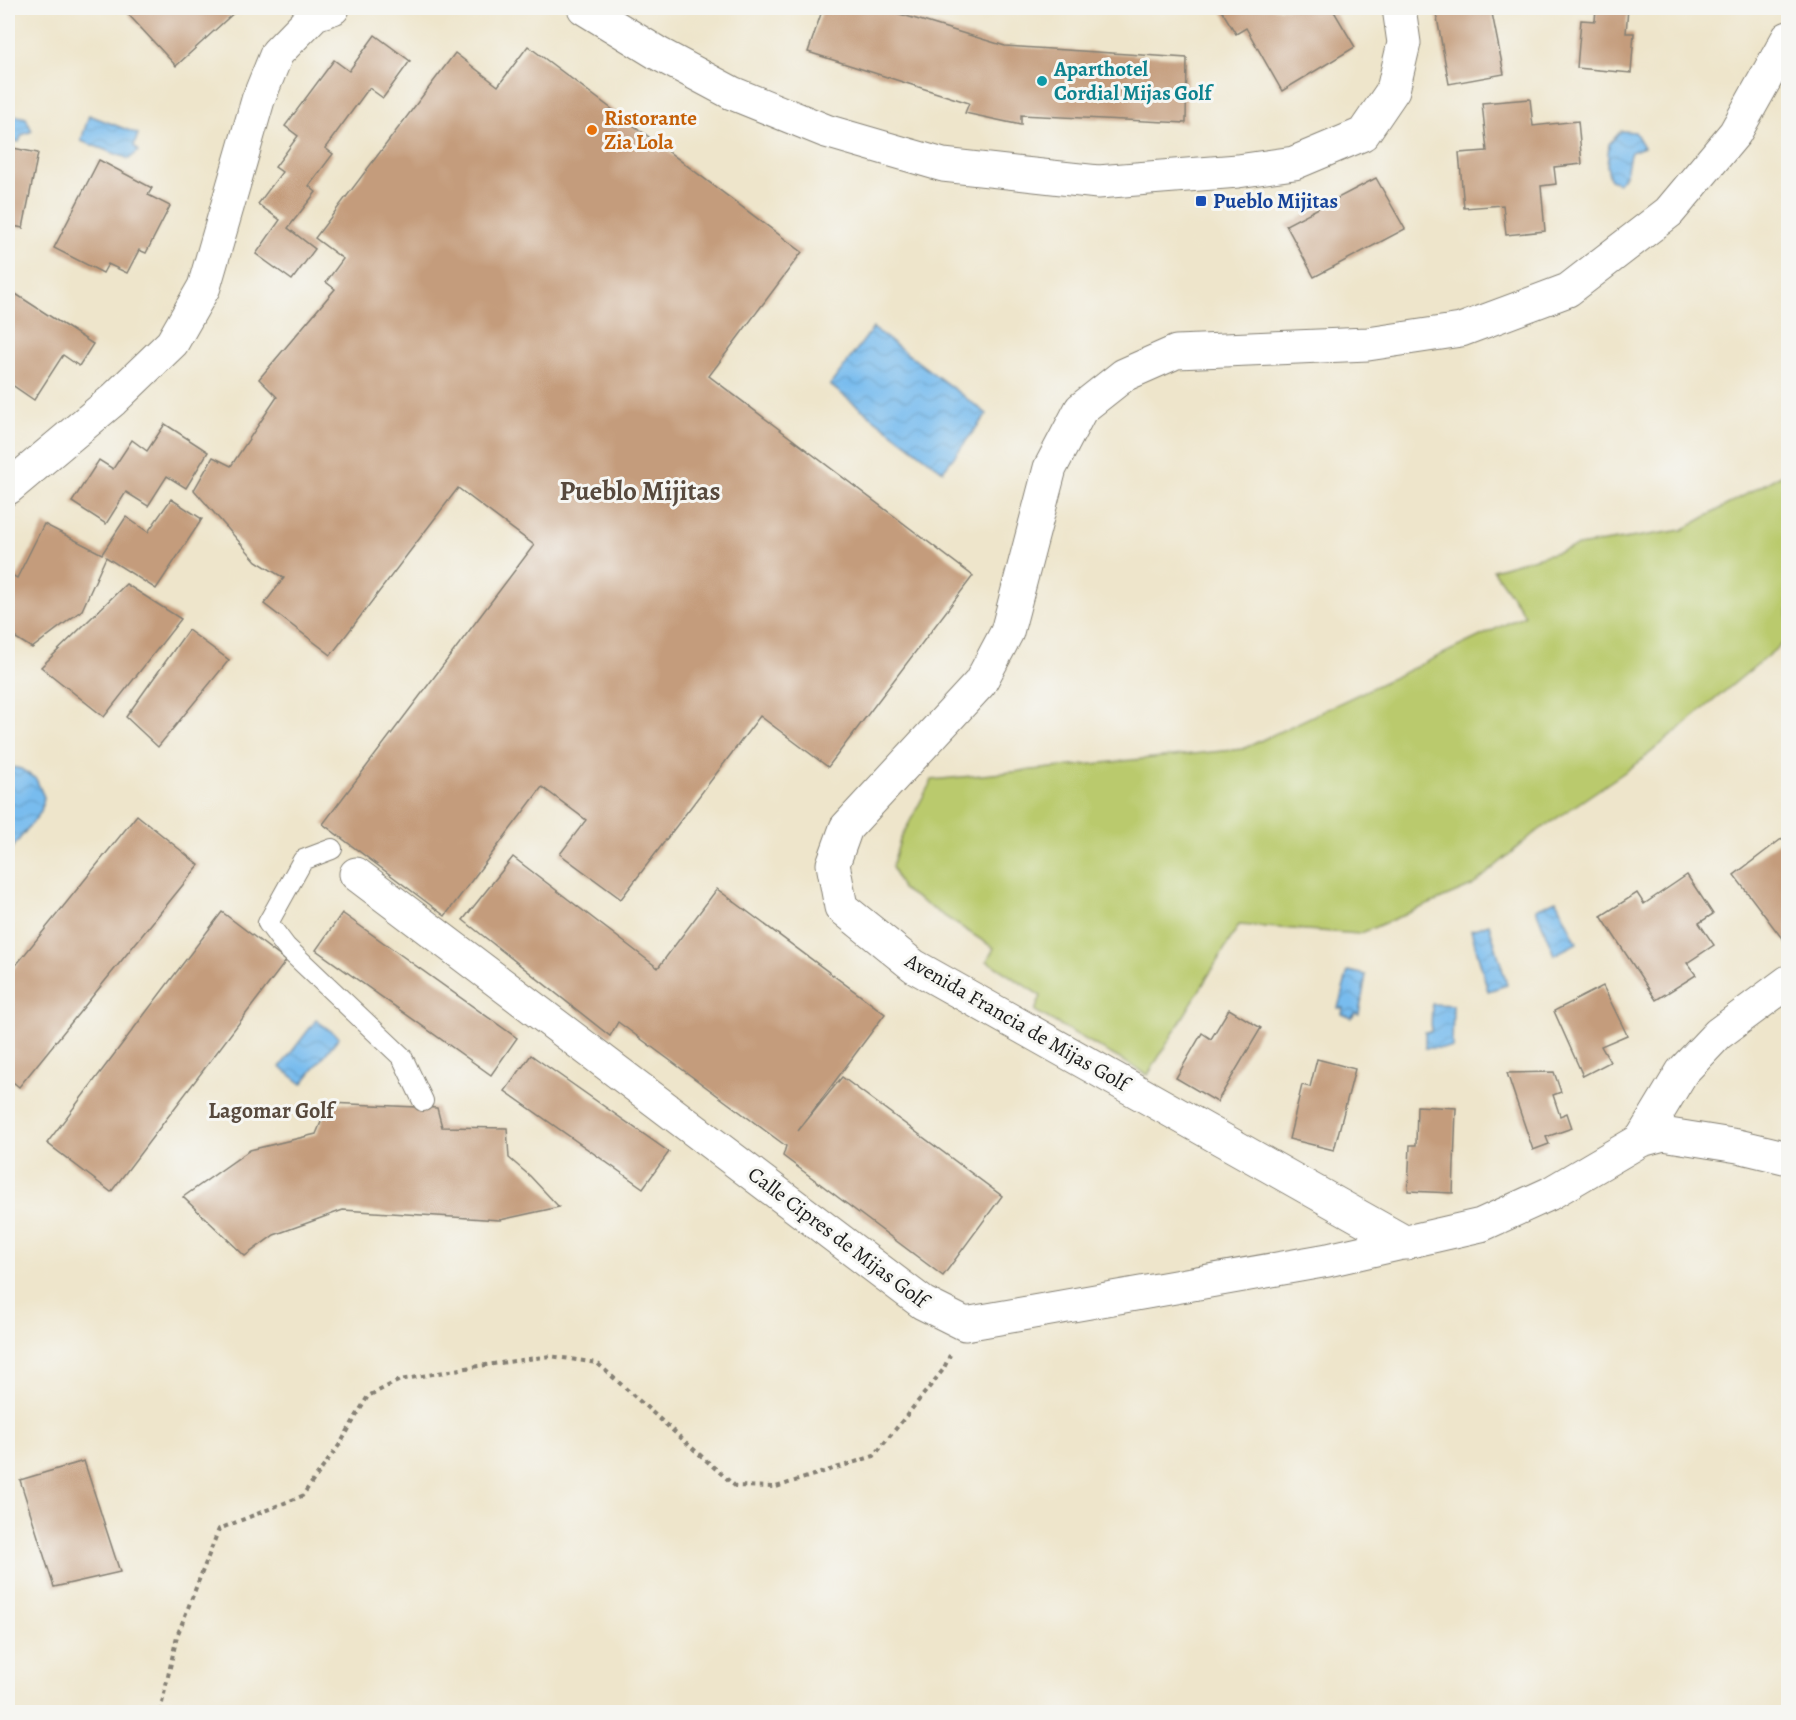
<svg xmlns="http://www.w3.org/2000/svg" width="1796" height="1720" font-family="Alegreya,serif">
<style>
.green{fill:#baca6d;stroke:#6b7344;stroke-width:1.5}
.water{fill:url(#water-waves);stroke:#4a6c85;stroke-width:1.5}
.building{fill:#c49c7b}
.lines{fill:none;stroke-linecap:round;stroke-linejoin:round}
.service-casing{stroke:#858074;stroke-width:22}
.minor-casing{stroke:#858074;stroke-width:35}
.path{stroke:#858074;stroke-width:4;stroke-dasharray:4.5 4.5;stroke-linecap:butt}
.service{stroke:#fff;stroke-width:20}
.minor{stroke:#fff;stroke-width:33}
.culture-dot{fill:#0f9aa8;stroke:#f6f6f2;stroke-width:2}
.food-dot{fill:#e8710a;stroke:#f6f6f2;stroke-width:2}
.transit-dot{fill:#1a4fb4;stroke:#f6f6f2;stroke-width:2}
.labels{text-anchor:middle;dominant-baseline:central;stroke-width:6;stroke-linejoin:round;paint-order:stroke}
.culture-label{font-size:21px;font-weight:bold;fill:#0d838f;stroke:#f6f6f2;text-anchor:start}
.food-label{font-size:21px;font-weight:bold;fill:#c56008;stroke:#f6f6f2;text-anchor:start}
.transit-label{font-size:21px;font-weight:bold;fill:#164399;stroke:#f6f6f2;text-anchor:start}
.street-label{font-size:21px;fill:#1c1c1c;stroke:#f6f6f2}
.neighbourhood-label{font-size:22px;font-weight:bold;fill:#57493d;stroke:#f6f6f2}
.district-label{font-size:27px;font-weight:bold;fill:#57493d;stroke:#f6f6f2}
</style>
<defs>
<pattern id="water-waves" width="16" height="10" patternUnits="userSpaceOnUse" patternTransform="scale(1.5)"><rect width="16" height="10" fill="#78bcee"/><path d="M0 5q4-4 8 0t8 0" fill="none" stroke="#67a1cc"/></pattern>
</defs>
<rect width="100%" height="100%" fill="#f6f6f2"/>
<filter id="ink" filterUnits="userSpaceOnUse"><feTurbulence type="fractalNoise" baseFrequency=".0167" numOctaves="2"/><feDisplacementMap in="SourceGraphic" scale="12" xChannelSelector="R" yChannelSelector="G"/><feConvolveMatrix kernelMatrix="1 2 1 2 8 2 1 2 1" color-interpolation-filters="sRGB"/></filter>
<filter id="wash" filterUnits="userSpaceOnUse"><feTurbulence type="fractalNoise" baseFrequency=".008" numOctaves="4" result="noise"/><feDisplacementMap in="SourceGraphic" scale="24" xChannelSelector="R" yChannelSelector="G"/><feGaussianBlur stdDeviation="1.35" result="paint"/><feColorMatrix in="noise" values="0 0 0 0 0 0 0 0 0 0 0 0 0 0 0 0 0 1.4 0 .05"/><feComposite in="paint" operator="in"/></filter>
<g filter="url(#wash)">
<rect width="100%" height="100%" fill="#eee5cb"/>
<polygon class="green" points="1788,471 1788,639 1638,763 1532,835 1472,886 1359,934 1239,925 1148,1075 1035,1011 1041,996 987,961 994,948 902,889 892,867 900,840 932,780 1243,749 1525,615 1493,570 1578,546 1682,530"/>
<g class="water">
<polygon points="8,114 26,118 32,131 22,135 19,142 8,139"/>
<polygon points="89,115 138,134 134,146 139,151 129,159 81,141"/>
<path d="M1621 131 1635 132 1644 147 1631 152C1626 164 1630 174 1618 183L1610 180 1607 166 1609 144Z"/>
<polygon points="873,328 987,414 943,471 830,385"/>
<polygon points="8,766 21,769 36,779 44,797 41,812 9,852 8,852"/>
<polygon points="1556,900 1577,943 1554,955 1536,909"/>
<polygon points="1489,924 1507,985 1488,991 1471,930"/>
<polygon points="1348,971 1366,975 1359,1014 1355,1013 1352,1018 1342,1014 1343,1008 1338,1008"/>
<polygon points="1432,1004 1453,1005 1452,1048 1425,1048 1425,1032 1431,1032"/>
<polygon points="316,1020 339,1037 302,1084 280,1067"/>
</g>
<g id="blocks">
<g class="building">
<polygon points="135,8 239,8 176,66 128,14"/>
<polygon points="823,8 880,8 1005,46 1187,58 1186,123 1021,115 1021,125 965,113 969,103 808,52"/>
<polygon points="1220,8 1332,8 1355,47 1282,91 1246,28 1236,34"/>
<polygon points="1461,8 1491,8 1504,74 1449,84 1436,12"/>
<polygon points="1596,8 1628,8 1626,33 1634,33 1631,73 1577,68 1581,20 1595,21"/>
<polygon points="375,35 410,61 383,98 369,88 325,148 333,154 309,186 316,192 288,228 315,249 292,280 256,254 280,220 258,204 282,172 275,167 298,136 285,126 334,60 349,71"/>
<polygon points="528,46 802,252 709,376 973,576 828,767 760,716 621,899 560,854 586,820 542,787 445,916 323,824 534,545 458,488 331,655 264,604 284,578 256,561 194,490 213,457 231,466 277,397 259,379 335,289 326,282 343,259 315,238 455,53 498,86"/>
<polygon points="1530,99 1533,126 1578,121 1582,164 1554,167 1556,184 1541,186 1545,231 1506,235 1503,205 1464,208 1459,153 1487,151 1482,103"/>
<polygon points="8,147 38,153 23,228 8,225"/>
<polygon points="99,160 152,188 148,195 170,206 146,253 139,250 127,273 108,264 103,273 54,248"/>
<polygon points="1376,178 1405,229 1314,277 1286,225"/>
<polygon points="8,289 93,344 79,366 63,355 34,400 8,382"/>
<polygon points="165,424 208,452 186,488 167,476 148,506 126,492 106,524 72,502 99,460 113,469 132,440 147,451"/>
<polygon points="171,499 202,519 156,589 106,557 82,610 32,648 8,633 8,573 17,578 44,524 102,554 126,517 148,532"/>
<polygon points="126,584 181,619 104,717 41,667"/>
<polygon points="188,630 229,660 158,747 126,717"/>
<polygon points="137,815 199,865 19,1087 8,1078 8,975"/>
<polygon points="1784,837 1788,843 1788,938 1784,941 1734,875"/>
<polygon points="513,857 658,968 717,889 885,1014 798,1131 842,1077 1002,1196 943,1276 783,1156 786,1146 618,1022 610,1036 463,920"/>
<polygon points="1687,875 1713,914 1699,923 1714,945 1687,963 1696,975 1656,1000 1601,916 1637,893 1644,904"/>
<polygon points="222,912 286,961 111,1192 47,1143"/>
<polygon points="342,913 517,1038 491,1075 316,950"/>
<polygon points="1603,986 1627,1035 1601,1046 1610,1062 1583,1076 1554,1011"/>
<polygon points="1229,1009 1261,1028 1217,1102 1176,1078 1202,1033 1211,1039"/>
<polygon points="531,1055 669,1152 643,1188 505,1091"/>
<polygon points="1317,1059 1355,1069 1334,1150 1289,1139 1302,1085 1310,1087"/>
<polygon points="1554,1072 1561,1092 1553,1095 1560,1116 1567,1113 1572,1128 1546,1137 1549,1144 1533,1150 1507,1073"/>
<polygon points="329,1103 437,1108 442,1127 507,1128 509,1158 530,1176 559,1207 500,1220 343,1210 274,1235 245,1256 183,1197 250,1150 316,1134"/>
<polygon points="1417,1106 1456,1108 1453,1193 1408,1191 1410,1145 1416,1145"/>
<polygon points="84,1461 120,1572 54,1587 20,1480"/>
</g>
</g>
</g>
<g filter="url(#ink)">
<use href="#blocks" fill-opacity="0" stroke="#858074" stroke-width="1.5"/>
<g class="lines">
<defs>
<polyline id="service" points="332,849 303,860 268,923 286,947 402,1057 423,1101"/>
<g id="minor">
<polyline points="584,8 659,54 732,93 826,131 943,165 1098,182 1238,171 1294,163 1363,134 1393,90 1404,43 1399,8"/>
<polyline points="8,488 113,400 172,343 204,287 258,100 277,53 315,14 333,8"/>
<polyline points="356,874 923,1303 965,1324 1328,1260 1481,1225 1549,1194 1641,1140 1663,1134 1738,1146 1788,1158"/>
<polyline points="1641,1140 1682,1072 1718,1034 1788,982"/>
<polyline points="1406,1243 914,966 841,907 833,864 846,828 980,683 1007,632 1050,468 1081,409 1124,375 1176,352 1368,344 1461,330 1568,290 1669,212 1735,133 1788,38"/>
</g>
</defs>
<use href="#service" class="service-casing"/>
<use href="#minor" class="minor-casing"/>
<polyline class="path" points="160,1712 177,1636 219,1529 302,1496 340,1444 368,1396 400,1380 472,1367 550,1356 597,1363 735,1486 776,1487 874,1456 943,1370 950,1355"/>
<use href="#service" class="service"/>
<use href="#minor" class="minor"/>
</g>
</g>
<circle class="culture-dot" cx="1042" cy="81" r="6"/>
<circle class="food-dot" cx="592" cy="130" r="6"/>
<rect class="transit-dot" x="1195" y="195" width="12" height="12" rx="3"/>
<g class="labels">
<g class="culture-label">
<text x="1054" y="69">Aparthotel<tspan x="1054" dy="24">Cordial Mijas Golf</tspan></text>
</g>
<g class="food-label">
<text x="604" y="118">Ristorante<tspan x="604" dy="24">Zia Lola</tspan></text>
</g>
<g class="transit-label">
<text x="1213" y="201">Pueblo Mijitas</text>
</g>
<g class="street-label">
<text transform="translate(1017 1022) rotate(30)">Avenida Francia de Mijas Golf</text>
<text transform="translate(838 1237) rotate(37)">Calle Cipres de Mijas Golf</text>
</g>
<g class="neighbourhood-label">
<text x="271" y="1111">Lagomar Golf</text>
</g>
<g class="district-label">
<text x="640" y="491">Pueblo Mijitas</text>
</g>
</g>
<rect width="1796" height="1720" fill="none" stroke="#f6f6f2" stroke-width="30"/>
</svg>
